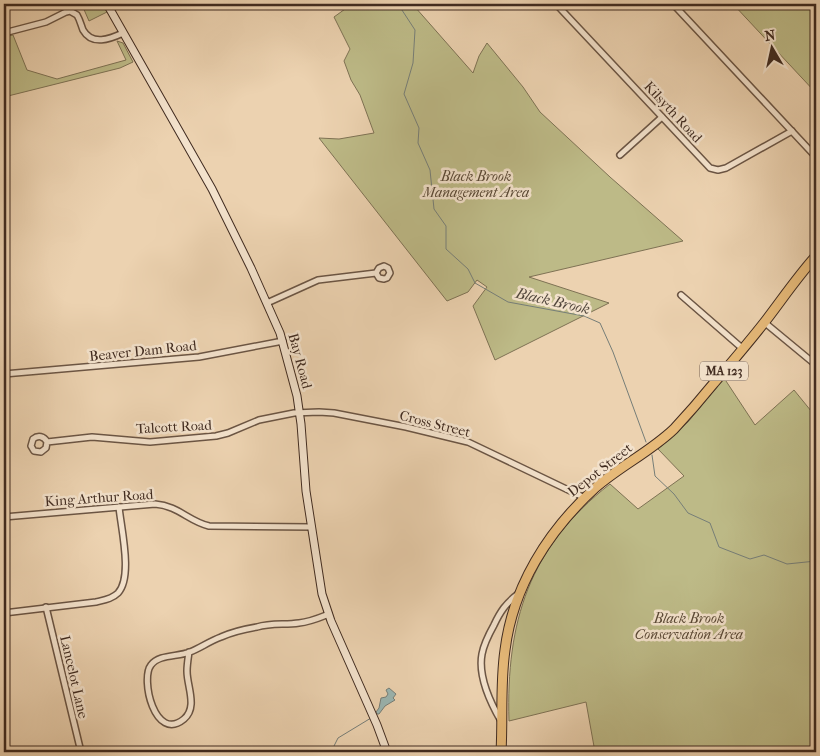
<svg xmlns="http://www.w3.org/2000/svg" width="820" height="756" font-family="'IM FELL French Canon',serif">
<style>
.green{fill:#bdba87;stroke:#7e7254}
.water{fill:#9ab6b2;stroke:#767e78}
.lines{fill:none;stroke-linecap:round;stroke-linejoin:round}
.stream{stroke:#767e78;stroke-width:1}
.street-casing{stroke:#6b5544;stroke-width:8}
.secondary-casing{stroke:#402b20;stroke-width:9}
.highway-casing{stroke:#402b20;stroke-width:11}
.street{stroke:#f3e2cc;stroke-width:5}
.secondary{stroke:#f3e2cc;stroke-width:7}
.highway{stroke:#e6b978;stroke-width:9}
.labels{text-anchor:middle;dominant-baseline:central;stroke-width:5;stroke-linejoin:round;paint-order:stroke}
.shield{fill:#f3e2cc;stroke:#766254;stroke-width:1}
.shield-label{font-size:12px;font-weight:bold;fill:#402b20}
.street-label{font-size:14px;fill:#402b20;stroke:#f3e2cc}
.park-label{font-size:14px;font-style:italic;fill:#594835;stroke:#f3e2cc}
.water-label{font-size:15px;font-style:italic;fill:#52473d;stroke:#f3e2cc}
</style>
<rect width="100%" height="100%" fill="#ecd2b0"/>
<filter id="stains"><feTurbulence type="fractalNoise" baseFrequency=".004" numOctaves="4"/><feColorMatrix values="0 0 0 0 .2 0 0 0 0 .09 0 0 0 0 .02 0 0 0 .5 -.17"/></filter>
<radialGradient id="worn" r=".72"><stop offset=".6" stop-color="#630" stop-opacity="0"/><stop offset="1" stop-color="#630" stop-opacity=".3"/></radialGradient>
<g class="green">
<polygon points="83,4 103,4 107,12 89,21 82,5"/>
<polygon points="352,4 408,4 415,7 473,73 479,56 487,43 523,87 540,112 610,177 683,241 529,277 609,303 495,360 473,306 487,287 477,280 468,292 447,301 319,138 339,139 374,133 360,95 351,80 344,61 350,49 334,17"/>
<polygon points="733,4 816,4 816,93"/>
<polygon points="13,35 27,70 57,79 126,60 117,41 123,43 133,62 120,68 4,97 4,37"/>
<path d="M724 378 755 425 794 390 816 417V752H595L586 702 509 721C506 622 529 547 610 484L638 509 684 476 658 449 688 422Z"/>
</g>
<polygon class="water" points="389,688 396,694 393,698 395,700 385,706 379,714 377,714 376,712 379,708 381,698 386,697 388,694 386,690"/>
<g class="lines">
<g class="stream">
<polyline points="398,4 415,30 413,63 404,94 419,128 418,143 430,170 434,209 446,226 446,249 468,269 475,283 508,302 584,316 600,323 613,352 646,442"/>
<polyline points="652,455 655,476 674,494 688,513 710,523 719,547 750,559 764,555 787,564 816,561"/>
<polyline points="331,752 338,738 371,718"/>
</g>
<defs>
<g id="street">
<polyline points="556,4 710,168 718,170 726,168 792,131"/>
<polyline points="673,4 816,157"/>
<polyline points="476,5 478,4"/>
<path d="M4 33 46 22 66 12 70 11 77 15C80 20 81 25 83 30 92 46 110 39 123 33"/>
<polyline points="620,155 662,117"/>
<polyline points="681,295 743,349"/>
<polyline points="267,303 318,280 376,273 379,278 384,279 387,278 390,273 388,268 384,266 379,268 376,273"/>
<polyline points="764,322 816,365"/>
<polyline points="4,374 199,357 283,341"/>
<path d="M47 442 46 448 41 452 34 451 31 446 33 439C38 435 44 436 47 442L92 437 150 442 216 436 228 433 259 420 294 413 319 412 334 413 406 427 468 442 585 498"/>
<path d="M4 517 155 504C179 506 188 521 209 526L311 527"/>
<polyline points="46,607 81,752"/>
<path d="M4 613 96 602C104 600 112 599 118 593 133 577 121 528 119 507"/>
<path d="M189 652C188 659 187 665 187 671 187 687 198 707 184 719 155 743 140 679 151 665 159 654 178 657 190 652 200 648 210 641 221 637 232 632 245 629 257 627 271 623 285 625 299 623 310 622 319 618 329 614"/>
<path d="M501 721C490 702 478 675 482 654 484 643 489 634 494 625 500 612 506 603 518 594"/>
</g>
<polyline id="secondary" points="107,4 212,189 251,268 280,333 297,396 301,424 306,491 322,594 331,621 377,725 387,752"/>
<path id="highway" d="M501 752C503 718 500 684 505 650 513 586 548 531 595 488 620 466 650 452 674 429 688 414 701 399 714 383 732 362 750 341 767 319 783 298 798 276 816 256"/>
</defs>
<use href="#street" class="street-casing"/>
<use href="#secondary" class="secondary-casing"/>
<use href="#highway" class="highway-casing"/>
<use href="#street" class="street"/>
<use href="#secondary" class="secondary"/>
<use href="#highway" class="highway"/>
</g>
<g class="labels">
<rect class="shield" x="700" y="361.5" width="48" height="19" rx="4"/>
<g class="shield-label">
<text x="724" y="371">MA 123</text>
</g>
<g class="street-label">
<text transform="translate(673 112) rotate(47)">Kilsyth Road</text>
<text transform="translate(143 351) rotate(-6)">Beaver Dam Road</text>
<text transform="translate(300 361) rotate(75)">Bay Road</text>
<text transform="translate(435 424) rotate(14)">Cross Street</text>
<text transform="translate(174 427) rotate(-3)">Talcott Road</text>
<text transform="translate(600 470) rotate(-38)">Depot Street</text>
<text transform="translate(99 498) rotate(-4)">King Arthur Road</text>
<text transform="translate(74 677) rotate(77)">Lancelot Lane</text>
</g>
<g class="park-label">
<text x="476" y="176">Black Brook<tspan x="476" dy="16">Management Area</tspan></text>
<text x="689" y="618">Black Brook<tspan x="689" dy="16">Conservation Area</tspan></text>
</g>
<g class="water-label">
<text transform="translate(553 301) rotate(13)">Black Brook</text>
</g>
</g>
<rect width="820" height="756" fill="none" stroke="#ecd2b0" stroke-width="20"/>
<rect x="5" y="5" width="810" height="746" fill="none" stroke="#402b20" stroke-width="2.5"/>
<rect x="10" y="10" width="800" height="736" fill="none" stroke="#402b20"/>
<g transform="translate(772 48) rotate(351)" stroke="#f3e2cc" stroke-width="4" paint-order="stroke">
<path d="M0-4L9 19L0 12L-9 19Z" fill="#402b20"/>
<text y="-8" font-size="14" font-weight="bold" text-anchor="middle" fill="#402b20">N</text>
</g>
<rect width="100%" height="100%" filter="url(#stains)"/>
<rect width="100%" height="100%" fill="url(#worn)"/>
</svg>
